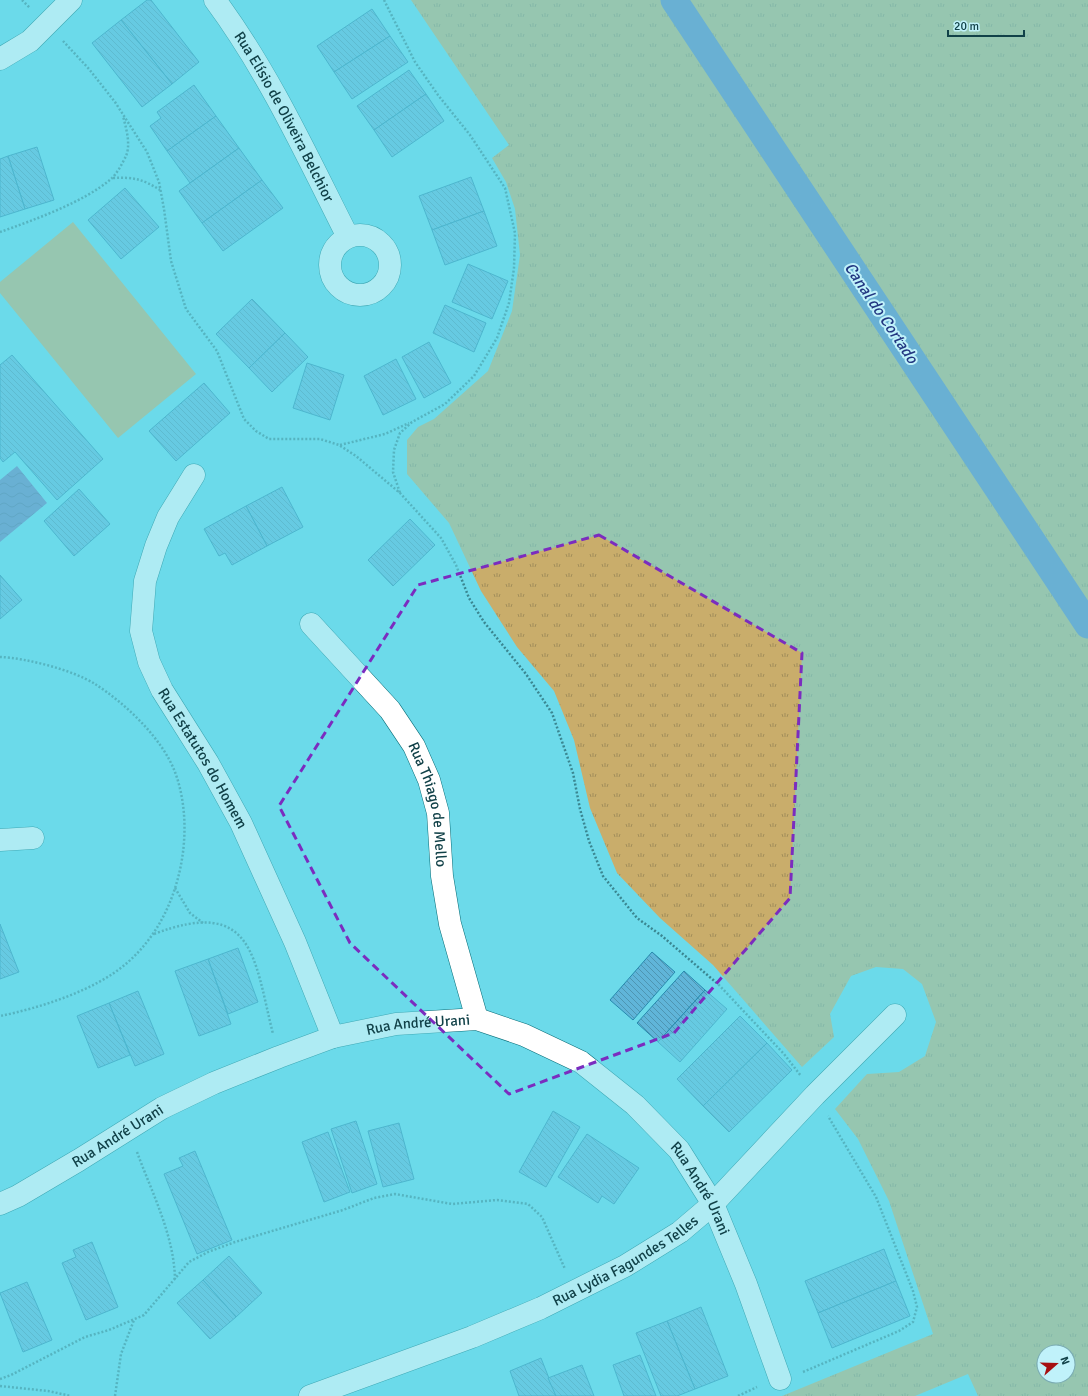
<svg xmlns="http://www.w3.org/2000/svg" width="1088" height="1396" font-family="Signika,sans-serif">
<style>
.grass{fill:url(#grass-tufts);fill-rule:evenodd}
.green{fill:#c9ad6b}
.water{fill:url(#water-waves)}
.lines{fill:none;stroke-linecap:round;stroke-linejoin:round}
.canal{stroke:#667cb9;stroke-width:27}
.building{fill:url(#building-back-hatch);stroke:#278aae}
.minor-casing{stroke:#076d78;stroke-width:23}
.path{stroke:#3a8691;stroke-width:2.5;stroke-dasharray:2 2;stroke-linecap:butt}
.minor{stroke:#fff;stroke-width:22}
.marked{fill:none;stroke:#7b2cbf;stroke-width:3;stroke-dasharray:8 5;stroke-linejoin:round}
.labels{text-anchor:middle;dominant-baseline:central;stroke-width:4;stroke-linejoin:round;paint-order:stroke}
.street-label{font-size:15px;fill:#114148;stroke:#c0f2fa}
.water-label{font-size:16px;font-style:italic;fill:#223680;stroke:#c0f2fa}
</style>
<defs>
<pattern id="grass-tufts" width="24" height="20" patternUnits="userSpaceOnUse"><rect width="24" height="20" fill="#c9ad6b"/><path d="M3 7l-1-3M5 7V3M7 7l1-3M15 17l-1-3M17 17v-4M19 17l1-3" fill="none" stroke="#a28e5a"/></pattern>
<pattern id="water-waves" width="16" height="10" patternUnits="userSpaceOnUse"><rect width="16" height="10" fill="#667cb9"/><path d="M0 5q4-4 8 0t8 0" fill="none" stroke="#536798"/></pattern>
<pattern id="building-back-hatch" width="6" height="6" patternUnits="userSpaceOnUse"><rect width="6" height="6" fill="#60b5d9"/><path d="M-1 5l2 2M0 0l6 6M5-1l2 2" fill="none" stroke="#4e95b2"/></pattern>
</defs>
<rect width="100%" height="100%" fill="#6cdaea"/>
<path class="grass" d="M411 0H1088V1396H978L968 1374 915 1396H782L933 1334 889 1201 858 1139 835 1109 867 1074 899 1072 925 1056 936 1022 922 984 903 969 876 967 851 976 830 1014 834 1037 802 1067 713 965 660 918 617 873 590 808 574 740 554 691 517 647 481 591 449 523 407 474V440L418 427 434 419 488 371 512 311 520 255 515 209 506 182 492 158 509 145ZM1044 1352H1068V1376H1044Z"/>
<polygon class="green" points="73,222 196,374 118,438 0,293 0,282"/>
<polygon class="water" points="17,466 47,503 0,542 0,480"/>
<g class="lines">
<polyline class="canal" points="674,0 1088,625"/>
</g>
<g class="building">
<polygon points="147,0 151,0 199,62 172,84 121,20"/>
<polygon points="372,9 390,36 334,72 317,46"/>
<polygon points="121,20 172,84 142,107 92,43"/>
<polygon points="390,36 408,62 352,99 334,72"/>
<polygon points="409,70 426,94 374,130 357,106"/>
<polygon points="194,85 216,116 167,151 150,126 161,118 157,112"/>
<polygon points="426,94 444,121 392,157 374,130"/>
<polygon points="216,116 239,148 190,183 167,151"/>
<polygon points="37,147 54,200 25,209 8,156"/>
<polygon points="239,148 262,180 202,223 179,191"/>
<polygon points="8,156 25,209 0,217 0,159"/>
<polygon points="471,177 484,211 432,230 419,196"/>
<polygon points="262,180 283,208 223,251 202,223"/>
<polygon points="125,188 159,227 121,259 88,220"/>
<polygon points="484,211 497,246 445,265 432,230"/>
<polygon points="468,264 508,281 492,319 452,302"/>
<polygon points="252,299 285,333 249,368 216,334"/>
<polygon points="445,305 486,323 474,352 433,333"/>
<polygon points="285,333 308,357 272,392 249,368"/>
<polygon points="429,342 451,383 424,398 402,357"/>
<polygon points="12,355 103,459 57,500 15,452 3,462 0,458 0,365"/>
<polygon points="396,359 416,399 383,415 364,376"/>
<polygon points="307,363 344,375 330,420 293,408"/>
<polygon points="204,383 230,413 176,461 149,431"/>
<polygon points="282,487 303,527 267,546 246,506"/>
<polygon points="79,489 110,524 74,556 44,521"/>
<polygon points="246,506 267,546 232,565 225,553 219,556 204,529"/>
<polygon points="410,519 435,545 393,586 368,560"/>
<polygon points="0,575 22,600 0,619"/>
<polygon points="0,924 19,972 0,979"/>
<polygon points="238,948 258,1002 228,1014 208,959"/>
<polygon points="652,952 675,972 633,1020 610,1000"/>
<polygon points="208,959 231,1024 199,1036 175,971"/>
<polygon points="684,971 705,990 658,1042 637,1023"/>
<polygon points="705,990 727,1009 680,1062 658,1042"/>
<polygon points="138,991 164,1054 135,1066 109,1003"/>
<polygon points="109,1003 130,1055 98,1068 77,1016"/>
<polygon points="740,1016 767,1043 703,1106 677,1079"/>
<polygon points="767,1043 792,1070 729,1132 703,1106"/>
<polygon points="553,1111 580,1127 546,1187 519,1172"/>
<polygon points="356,1121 377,1184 352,1193 331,1129"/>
<polygon points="399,1123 414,1179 383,1187 368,1131"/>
<polygon points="328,1132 350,1192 324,1202 302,1142"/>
<polygon points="587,1134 639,1168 614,1204 602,1196 598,1203 558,1177"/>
<polygon points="195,1151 232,1240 197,1254 164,1174 183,1166 179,1158"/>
<polygon points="92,1242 118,1307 86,1320 62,1263 76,1257 73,1250"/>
<polygon points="884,1249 896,1281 818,1313 805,1281"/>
<polygon points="229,1256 262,1293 236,1317 203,1280"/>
<polygon points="203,1280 236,1317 210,1339 177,1303"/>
<polygon points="896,1281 910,1316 832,1348 818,1313"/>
<polygon points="27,1282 52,1340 23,1352 0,1293"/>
<polygon points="701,1307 728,1376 695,1389 667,1321"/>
<polygon points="667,1321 695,1389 677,1396 661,1396 636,1333"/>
<polygon points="640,1355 656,1396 624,1396 613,1365"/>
<polygon points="541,1358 556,1396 519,1396 510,1371"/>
<polygon points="582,1365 594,1396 556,1396 548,1378"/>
</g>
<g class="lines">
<defs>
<g id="minor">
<path id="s1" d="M215 0C269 73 307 156 348 237"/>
<polyline points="0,59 30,41 71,0"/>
<circle cx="360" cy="265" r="30"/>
<path id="s2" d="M194 475 168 517 156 546 145 581 141 631 149 662 162 690 208 763 241 823 295 942 333 1037"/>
<path id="s3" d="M311 624 390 710 414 746 429 780 438 813 442 876 450 924 477 1019"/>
<polyline points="0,840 33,838"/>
<path id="s4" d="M0 1204 18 1196 79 1160 162 1108 214 1083 279 1057 333 1037 396 1024 477 1019 524 1035 581 1062 635 1105 679 1150 713 1204 746 1284 780 1379"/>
<path id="s5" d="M310 1396 472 1337 541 1308 625 1266 680 1232 713 1204 815 1095 895 1015"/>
</g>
</defs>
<use href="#minor" class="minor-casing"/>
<g class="path">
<polyline points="22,0 30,8"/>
<polyline points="384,0 415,62 438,95 470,135 505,188 515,233 514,268 509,303 497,338 474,376 445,404 412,422 400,433 394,450 393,472 400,493"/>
<polyline points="63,41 89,69 115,102 147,152 159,182 164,209 171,261 186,309 217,351 244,419 256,431 269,439 320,439 339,445 356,456 400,493 441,538 456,565 469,598 484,622 526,674 552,713 573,773 580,809 589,841 603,876 637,918 662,936 719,985 784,1054 801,1076"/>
<path d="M113 178C133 177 143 179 160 190"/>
<path d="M0 232C34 220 84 202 111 179 117 174 123 162 126 156 131 144 126 128 123 116"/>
<polyline points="340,445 385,434 409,423"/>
<path d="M0 657C26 658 73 670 95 684 125 703 162 738 175 772 188 807 187 849 176 885 167 915 151 942 127 963 96 990 40 1008 0 1016"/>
<polyline points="175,888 190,913 203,923"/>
<path d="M154 934C254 896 254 958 273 1034"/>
<path d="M137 1152C152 1193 174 1235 175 1279"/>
<polyline points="803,1372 899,1331 913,1322 917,1307 913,1291 876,1197 828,1116"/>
<polyline points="0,1379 11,1375 85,1337 109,1330 144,1315 189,1262 208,1252 235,1242 343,1210 374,1198 395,1194 452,1204 497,1200 528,1204 542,1217 565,1269"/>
<polyline points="0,1386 48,1391 71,1396"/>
<polyline points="115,1396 121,1354 134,1320"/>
<polyline points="738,1396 757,1387"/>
</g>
<use href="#minor" class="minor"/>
</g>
<path d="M0 0H1088V1396H0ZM599 535 802 653 790 898 674 1033 509 1094 350 943 279 806 418 585Z" fill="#6cdaea" fill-opacity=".55" fill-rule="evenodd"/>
<path class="marked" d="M599 535 802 653 790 898 674 1033 509 1094 350 943 279 806 418 585Z"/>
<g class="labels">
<g class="street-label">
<text stroke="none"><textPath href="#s1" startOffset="136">Rua Elísio de Oliveira Belchior</textPath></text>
<text stroke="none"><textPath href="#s2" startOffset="310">Rua Estatutos do Homem</textPath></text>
<text stroke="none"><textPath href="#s3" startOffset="221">Rua Thiago de Mello</textPath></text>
<text stroke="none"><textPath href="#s4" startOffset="460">Rua André Urani</textPath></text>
<text stroke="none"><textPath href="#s4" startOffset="136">Rua André Urani</textPath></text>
<text stroke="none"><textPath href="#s4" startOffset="808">Rua André Urani</textPath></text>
<text stroke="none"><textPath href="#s5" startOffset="344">Rua Lydia Fagundes Telles</textPath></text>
</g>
<g class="water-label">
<text transform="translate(881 313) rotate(56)">Canal do Cortado</text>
</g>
</g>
<g transform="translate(1056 1364) rotate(70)"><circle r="19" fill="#c0f2fa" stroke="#7aabb3"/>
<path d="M0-3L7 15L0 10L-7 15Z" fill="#a61012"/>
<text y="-6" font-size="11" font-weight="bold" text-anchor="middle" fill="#114148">N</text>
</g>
<path d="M948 30v6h76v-6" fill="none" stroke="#114148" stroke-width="2"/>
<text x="954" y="30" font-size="12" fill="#114148" stroke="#c0f2fa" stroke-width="3" paint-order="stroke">20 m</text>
</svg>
